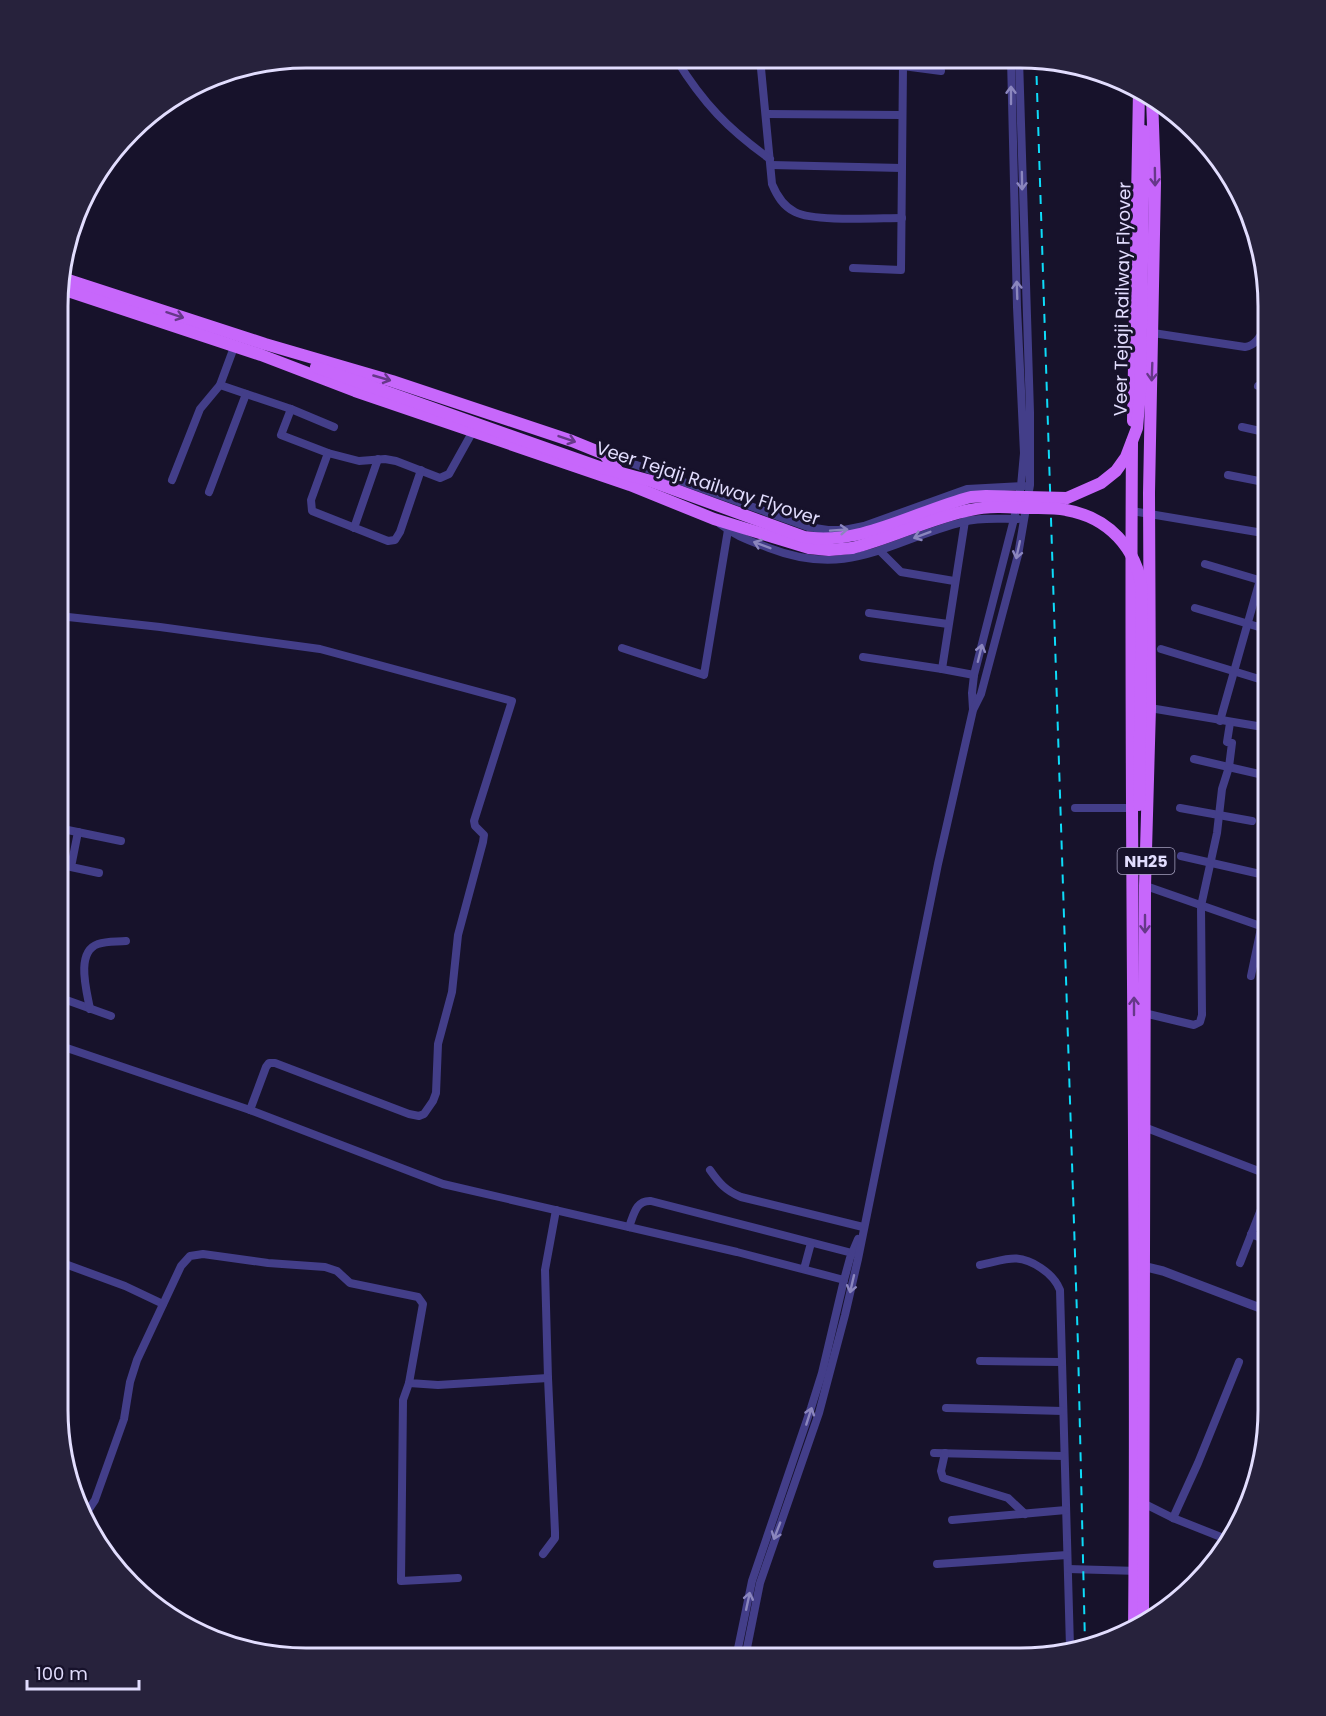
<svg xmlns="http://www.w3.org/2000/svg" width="1326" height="1716" font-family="Poppins,sans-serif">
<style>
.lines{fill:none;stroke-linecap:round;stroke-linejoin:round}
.minor{stroke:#433e89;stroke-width:8}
.tertiary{stroke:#433e89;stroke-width:9}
.primary{stroke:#c767fb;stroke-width:12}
.rail{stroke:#0edcf9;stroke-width:2;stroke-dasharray:9 8;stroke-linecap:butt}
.primary-bridge{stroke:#c767fb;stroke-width:12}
.oneway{stroke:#8b86be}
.oneway2{stroke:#663889}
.labels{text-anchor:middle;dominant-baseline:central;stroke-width:6;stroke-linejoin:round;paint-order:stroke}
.shield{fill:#17122b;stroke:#a5a0bf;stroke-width:1.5}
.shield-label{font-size:16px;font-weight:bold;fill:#e2ddfe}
.street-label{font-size:18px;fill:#e2ddfe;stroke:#17122b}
.rim{fill:none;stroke:#e2ddfe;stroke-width:3}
</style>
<rect width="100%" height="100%" fill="#17122b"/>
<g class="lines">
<g class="minor">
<path d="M760 58 772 184C777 196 783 206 795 212 814 222 877 218 902 218"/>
<path d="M676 59C703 103 728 129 770 159"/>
<polyline points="677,61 903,66 941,71"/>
<polyline points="766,114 902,115"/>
<polyline points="771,165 902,168"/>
<polyline points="853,268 901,270 903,66"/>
<path d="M1153 333 1245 347C1258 345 1262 332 1269 321"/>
<polyline points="220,385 291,409 281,435 328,453 359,461 385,459 396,461 440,478 449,474 473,431"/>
<polyline points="1258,386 1269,389"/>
<polyline points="291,409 334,427"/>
<polyline points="1242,427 1269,433"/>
<polyline points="328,453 311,500 312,511 388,541 395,540 400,532 421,470"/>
<polyline points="606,454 808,527 828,530 844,530 864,526 967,489 1024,486"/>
<polyline points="1228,475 1269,483"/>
<polyline points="172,480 200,409 220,385 233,350"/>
<polyline points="209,492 246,394"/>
<polyline points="1132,511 1269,534"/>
<polyline points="965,521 942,669 974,675"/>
<path d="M720 524C735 536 751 541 769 548 849 579 889 541 963 522 980 517 1000 519 1018 519"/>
<polyline points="354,528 378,459"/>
<polyline points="880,551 901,572 954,581"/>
<polyline points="1205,564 1269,583"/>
<polyline points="1195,608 1269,630"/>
<polyline points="869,613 948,624"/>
<polyline points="59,616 160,627 320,649 512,701 474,821 475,826 484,835 483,842 458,935 452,992 438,1044 436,1093 433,1101 424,1114 419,1116 409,1114 275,1063 269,1063 266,1067 250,1110"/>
<polyline points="622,648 704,675 728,530"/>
<polyline points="1161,649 1269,682"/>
<polyline points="863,657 942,669"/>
<polyline points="1150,708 1269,728"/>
<polyline points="973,709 972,693 974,675 1014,519 1021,486 1024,453 1017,307 1011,59"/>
<polyline points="1220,721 1269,548"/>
<polyline points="1194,759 1259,774"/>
<polyline points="1075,808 1132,808"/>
<polyline points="1180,808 1252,821"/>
<polyline points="58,828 121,841"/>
<polyline points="78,832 71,867 99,873"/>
<polyline points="1181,856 1269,876"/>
<polyline points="1143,885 1269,929"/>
<polyline points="1251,976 1269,890"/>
<polyline points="58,997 111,1016"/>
<path d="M90 1009C87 992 75 952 98 944 107 941 117 942 126 941"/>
<polyline points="1144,1013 1194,1025 1200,1022 1202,1015 1201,906 1217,833 1222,789 1229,767 1232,743 1227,742 1230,723"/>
<polyline points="58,1045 250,1110 443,1184 737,1252 844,1280"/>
<polyline points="1144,1127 1269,1175"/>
<path d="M710 1170C719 1183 726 1191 741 1197L863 1227"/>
<path d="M629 1227C634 1214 636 1200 651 1201L852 1253"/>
<polyline points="1251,1234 1269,1241"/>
<polyline points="57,1261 125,1286 163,1304"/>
<polyline points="1240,1263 1269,1189"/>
<path d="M980 1265C1006 1260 1017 1252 1041 1268 1050 1274 1056 1280 1060 1290L1070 1647"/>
<polyline points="804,1269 811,1243"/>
<polyline points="57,1284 63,1263"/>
<polyline points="980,1361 1062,1362"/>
<polyline points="409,1383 403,1400 401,1581 458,1578"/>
<polyline points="946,1408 1063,1411"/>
<polyline points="934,1453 1064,1456"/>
<polyline points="945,1453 941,1471 943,1478 1008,1498 1025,1514"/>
<polyline points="1143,1503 1173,1518 1231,1541"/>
<polyline points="80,1508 89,1509 95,1500 124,1419 130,1382 137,1360 181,1266 190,1256 203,1254 268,1263 325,1267 337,1271 350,1283 418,1297 423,1304 409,1383 438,1385 548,1378 545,1270 556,1210"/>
<polyline points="1173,1518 1198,1463 1239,1362"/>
<polyline points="952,1520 1066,1510"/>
<polyline points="543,1554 555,1538 555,1532 548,1378"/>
<polyline points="937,1564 1067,1555"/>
<polyline points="1068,1569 1139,1571"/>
<polyline points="736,1658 752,1581 811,1408 822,1373 844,1280 850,1258 858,1239"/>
<polyline points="745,1658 760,1583 819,1413 845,1315 858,1259 938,864 973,710 981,694 1018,555 1030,485 1030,412 1019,59"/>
</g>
<polyline class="tertiary" points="1138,1265 1163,1271 1268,1311"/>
<g class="primary">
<polyline points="59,277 265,344 392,381 572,441 604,454 622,476"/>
<polyline points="59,288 261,355 355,391 630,485 714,519 809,548 829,550 852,548"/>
<polyline points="1133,421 1139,90"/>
<path d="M1132 442C1129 838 1138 1235 1134 1631"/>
<polyline points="1143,1625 1145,886 1150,708 1149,493 1155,183 1152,97"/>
</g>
<polyline class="rail" points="1036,59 1078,1346 1085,1644"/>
<g class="primary-bridge">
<path d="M316 367 599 467 651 481 804 537C862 546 916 511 971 497L986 496 1067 498 1101 483 1116 471 1126 457 1137 428 1140 393 1144 131"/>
<path d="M852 548C892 538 930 518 970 510 988 506 1007 507 1025 508 1039 508 1053 507 1066 510 1108 517 1137 548 1142 590L1139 805"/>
</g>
</g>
<defs><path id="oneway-shaft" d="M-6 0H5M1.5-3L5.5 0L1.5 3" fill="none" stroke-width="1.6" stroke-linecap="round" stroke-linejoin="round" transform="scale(1.5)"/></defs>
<g class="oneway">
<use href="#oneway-shaft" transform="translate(1011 95) rotate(-90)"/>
<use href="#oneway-shaft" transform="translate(1022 181) rotate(89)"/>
<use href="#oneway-shaft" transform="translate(1017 290) rotate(-92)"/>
<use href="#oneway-shaft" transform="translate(839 530) rotate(-4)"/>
<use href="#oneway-shaft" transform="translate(922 535) rotate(159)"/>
<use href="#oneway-shaft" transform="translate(762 545) rotate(-159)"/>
<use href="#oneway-shaft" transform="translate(1018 550) rotate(102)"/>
<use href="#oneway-shaft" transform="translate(980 653) rotate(-76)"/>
<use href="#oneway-shaft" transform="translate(852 1284) rotate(103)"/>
<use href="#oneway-shaft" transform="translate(809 1416) rotate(-72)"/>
<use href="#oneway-shaft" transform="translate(777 1531) rotate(111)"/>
<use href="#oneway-shaft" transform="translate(748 1601) rotate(-78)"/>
</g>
<g class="oneway2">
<use href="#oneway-shaft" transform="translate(1155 177) rotate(89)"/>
<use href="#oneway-shaft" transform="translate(175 315) rotate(18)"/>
<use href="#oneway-shaft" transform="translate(1152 372) rotate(92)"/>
<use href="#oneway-shaft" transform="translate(382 378) rotate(16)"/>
<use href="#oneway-shaft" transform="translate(567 439) rotate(19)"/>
<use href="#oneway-shaft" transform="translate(1145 924) rotate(90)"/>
<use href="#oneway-shaft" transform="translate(1134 1006) rotate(-90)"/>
</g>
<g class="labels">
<rect class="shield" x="1117.5" y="848" width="57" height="26" rx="4.5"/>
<g class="shield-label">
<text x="1146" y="861">NH25</text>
</g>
<g class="street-label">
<text transform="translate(1122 299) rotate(-89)">Veer Tejaji Railway Flyover</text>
<text transform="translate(708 483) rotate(18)">Veer Tejaji Railway Flyover</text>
</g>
</g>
<path d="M0 0H1326V1716H0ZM306 68H1020A238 238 0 0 1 1258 306V1410A238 238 0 0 1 1020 1648H306A238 238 0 0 1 68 1410V306A238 238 0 0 1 306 68Z" fill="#27223c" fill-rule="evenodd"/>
<path class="rim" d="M306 68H1020A238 238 0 0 1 1258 306V1410A238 238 0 0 1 1020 1648H306A238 238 0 0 1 68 1410V306A238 238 0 0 1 306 68Z"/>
<path d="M27 1680v9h112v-9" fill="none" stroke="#e2ddfe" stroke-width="3"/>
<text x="36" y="1680" font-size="18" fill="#e2ddfe" stroke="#17122b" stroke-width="4.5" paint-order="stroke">100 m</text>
</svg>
